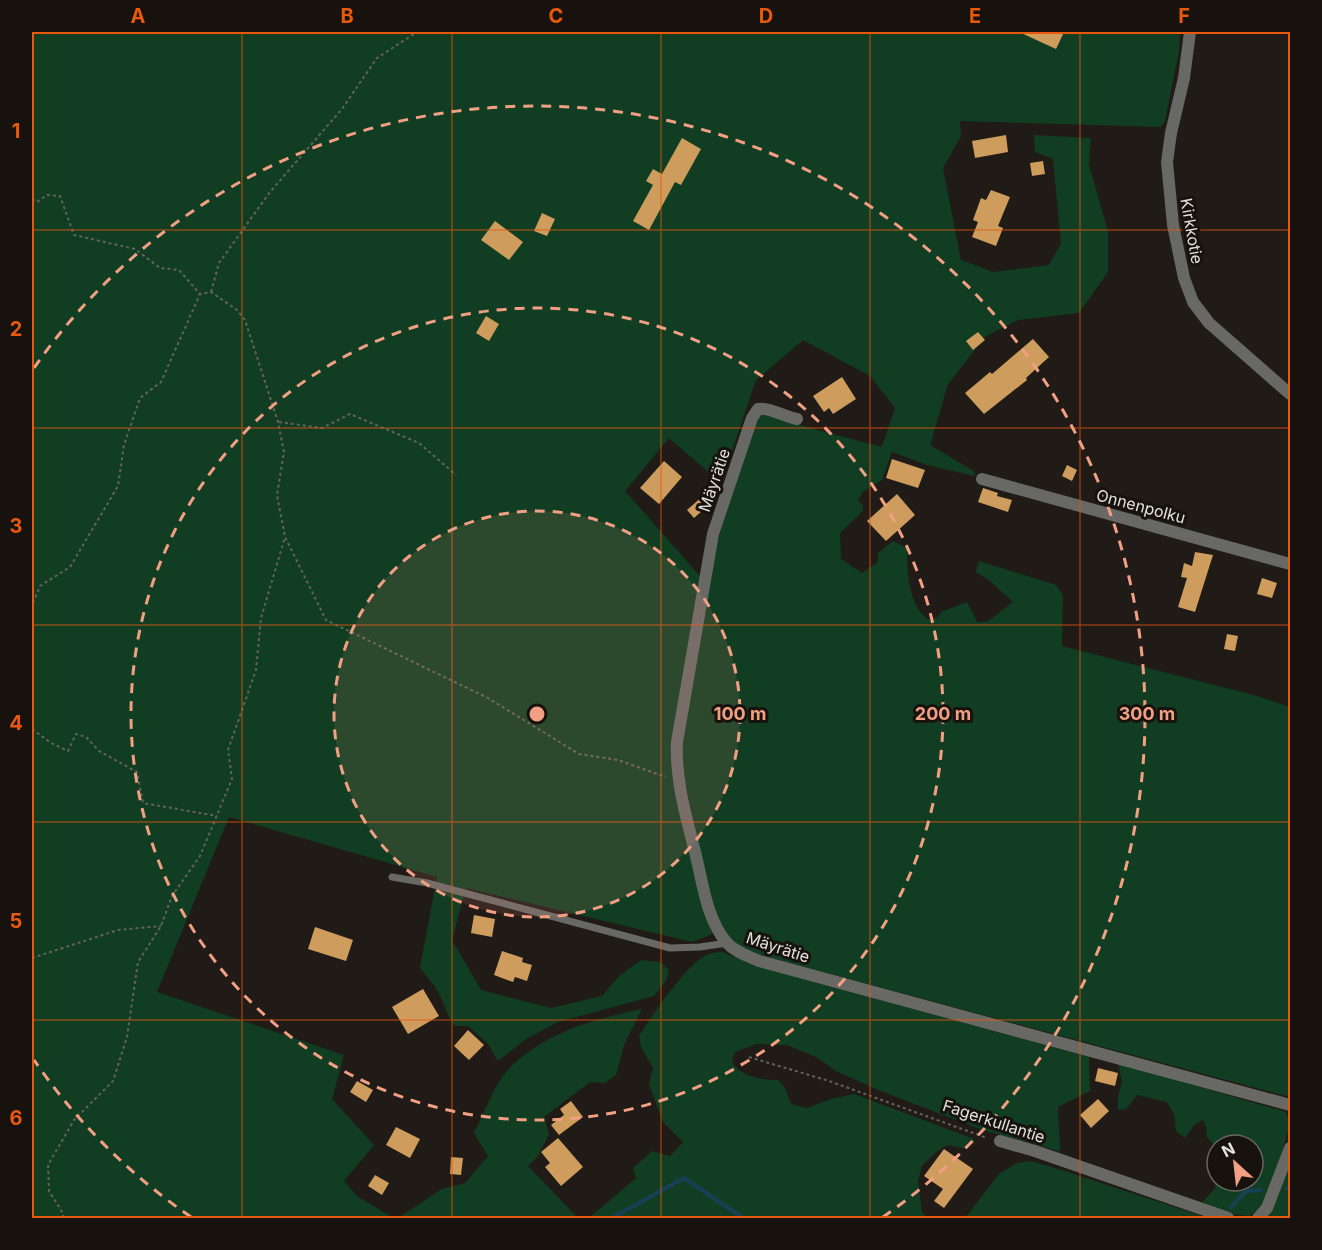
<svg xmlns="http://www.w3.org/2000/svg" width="1322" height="1250" font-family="Inter,sans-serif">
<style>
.green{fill:#113e22}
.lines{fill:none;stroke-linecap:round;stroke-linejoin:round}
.stream{stroke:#154156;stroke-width:4}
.building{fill:#ce9c5d}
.path{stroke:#65615d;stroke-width:2;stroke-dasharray:3 3;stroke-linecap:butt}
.lane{stroke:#686864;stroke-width:7}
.street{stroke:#686864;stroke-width:12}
.grid{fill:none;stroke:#e8590c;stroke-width:1.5;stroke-opacity:0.55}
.ring{fill:none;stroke:#f39f83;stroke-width:3;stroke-dasharray:10 8}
.labels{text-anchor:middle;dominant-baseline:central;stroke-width:6;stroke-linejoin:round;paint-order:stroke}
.street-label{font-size:16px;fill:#e4e1dd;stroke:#17120d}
.centre{fill:#f39f83;stroke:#17120d;stroke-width:3}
.ring-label{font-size:18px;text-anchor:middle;font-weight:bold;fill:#f39f83;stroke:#17120d;stroke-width:6;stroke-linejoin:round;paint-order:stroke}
.neatline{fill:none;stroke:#e8590c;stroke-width:2}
.grid-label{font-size:20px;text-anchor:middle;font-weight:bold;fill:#e8590c}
</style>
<rect width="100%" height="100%" fill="#201b16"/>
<g class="green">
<path d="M32 32H1180L1179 51 1165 121 1161 127 960 121 961 136 943 168 961 260 993 272 1049 265 1061 243 1053 159 1035 152 1034 135 1091 138 1089 165 1108 231V272L1079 313 1018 320 986 336 948 384 930 445 975 472 974 476 927 465 892 452 882 480 864 491 858 500 863 505V511L840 533 841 559 862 573 877 563 878 553 893 541 907 548C907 569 908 609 930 620L938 617 941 612 967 602 977 622H987L1013 602 989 580 976 572 979 561 1056 585 1063 595 1062 646 1257 696 1290 707V1097L755 954 733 944 725 935 711 902 685 781 681 752 709 578 719 536 757 420 761 414H769L807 427 882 447 895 408 870 376 803 340 756 380 721 483 669 438 625 491 700 576 674 738 712 934 692 942 466 888 452 940 481 990 551 1008 602 996 619 976 641 960 660 962 669 970 666 981 654 996 558 1022 526 1039 498 1061 488 1044 468 1026H455C446 1016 445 1004 438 992 433 983 426 976 420 968L437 877 229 817 157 992 344 1055 332 1099 374 1145 344 1181 358 1197 394 1218H32Z"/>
<path d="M723 952 753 965 1089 1057 1090 1091 1058 1107 1060 1152 1040 1145 985 1131 878 1090 834 1070 818 1058 787 1045 757 1044 735 1052 732 1062C741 1077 761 1080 778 1080L785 1088 791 1104 807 1108 831 1099 854 1094 974 1139V1143L964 1148 947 1145 936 1152 922 1166 918 1181 922 1212 927 1218H589L636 1178 633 1168 652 1151 670 1156 683 1142 663 1122 649 1084 653 1068 641 1047 639 1036C651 1017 688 961 709 954 713 952 719 952 723 952Z"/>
<path d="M642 1009 624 1045 616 1075 605 1083 590 1082 544 1117 549 1134 538 1156 528 1166 578 1218H398L442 1189 465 1183 488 1156 474 1133C482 1118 496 1082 506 1072 540 1034 593 1019 642 1009Z"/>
<polygon points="1118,1063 1286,1112 1290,1125 1266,1204 1249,1216 1224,1214 1202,1203 1216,1187 1211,1177 1210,1163 1217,1158 1217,1181 1253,1181 1253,1145 1217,1145 1216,1148 1207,1137 1206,1127 1203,1120 1195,1124 1185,1138 1176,1131 1174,1114 1167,1102 1137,1095 1126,1109 1118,1110 1118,1097 1122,1081"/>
<polygon points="1290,1158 1290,1218 1268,1218"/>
<polygon points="1031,1161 1055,1168 1208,1218 965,1218 999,1174 1017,1163"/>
</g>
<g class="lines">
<g class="stream">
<polyline points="1287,1188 1290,1188"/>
<polyline points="1231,1207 1246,1191 1261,1190"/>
<polyline points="612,1218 684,1178 743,1218"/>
</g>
</g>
<g class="building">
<polygon points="1019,32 1064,32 1056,49"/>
<polygon points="1006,135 1008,152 975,158 972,141"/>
<polygon points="682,138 701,149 681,185 675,182 649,230 633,221 653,185 646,181 653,169 662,174"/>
<polygon points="1043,161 1045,174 1032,176 1030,163"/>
<polygon points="991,190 1010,197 998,226 1003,228 996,246 972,237 978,222 973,220 981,198 986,200"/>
<polygon points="542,213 555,219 547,236 534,231"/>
<polygon points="495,221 523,242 509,260 481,240"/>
<polygon points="486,316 499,324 489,341 476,333"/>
<polygon points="978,332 985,340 973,350 966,341"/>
<polygon points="1033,339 1049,357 1026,378 1027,380 984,414 965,393 990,372 992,374"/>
<polygon points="842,377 856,399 833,414 829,408 824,412 813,396"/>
<polygon points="892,459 925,470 918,488 886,478"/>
<polygon points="664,461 682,477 659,504 640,488"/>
<polygon points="1067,465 1077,470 1072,481 1062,476"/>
<polygon points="983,488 998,493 997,496 1012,500 1008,512 978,502"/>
<polygon points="897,494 915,515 886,541 867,521"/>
<polygon points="704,495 711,503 694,518 687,510"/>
<polygon points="1195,552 1213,555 1195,612 1178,607 1187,578 1181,577 1184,563 1192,566"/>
<polygon points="1262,578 1277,583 1272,598 1257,594"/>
<polygon points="1227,634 1238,636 1235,651 1224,649"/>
<polygon points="474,915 495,919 492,937 471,933"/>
<polygon points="315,927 353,940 346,961 308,949"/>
<polygon points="502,951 523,958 522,962 532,965 527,981 515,977 513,982 494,975"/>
<polygon points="423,989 439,1016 408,1034 392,1007"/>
<polygon points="468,1030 484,1045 469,1060 454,1046"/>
<polygon points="1098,1068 1118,1073 1115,1086 1095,1081"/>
<polygon points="357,1081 373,1090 366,1102 350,1092"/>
<polygon points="1098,1099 1109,1111 1091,1128 1080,1115"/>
<polygon points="571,1101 583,1117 559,1135 551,1125 564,1115 560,1109"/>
<polygon points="396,1127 420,1139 410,1158 386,1145"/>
<polygon points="558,1138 583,1167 561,1186 545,1167 550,1163 541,1152"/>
<polygon points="944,1149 973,1169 944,1208 934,1201 943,1189 924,1176"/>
<polygon points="451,1157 463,1158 461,1175 450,1174"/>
<polygon points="375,1175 389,1183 382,1195 368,1186"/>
</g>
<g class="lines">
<g class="path">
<polyline points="32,199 37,202 47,195 60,196 74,235 135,249 160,268 179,270 200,294 211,292 237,310 245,320 278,422 284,452 277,495 285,537 326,620 488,698 579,754 618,760 666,777"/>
<polyline points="211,292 219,263 270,192 342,109 377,58 417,32"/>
<polyline points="279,422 322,428 350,414 419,443 456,475"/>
<polyline points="32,602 34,601 40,586 70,567 118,486 124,445 140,398 161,382 200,294"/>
<polyline points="32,729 51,743 68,751 76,734 86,737 99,751 137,772 143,803 217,816"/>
<polyline points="32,958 118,930 161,926"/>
<polyline points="749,1057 829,1081 987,1138"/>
<polyline points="64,1218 61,1210 49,1191 48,1165 74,1120 113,1081 127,1037 138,962 161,926 172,896 200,856 232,779 228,750 256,670 261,618 285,537"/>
</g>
<polyline class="lane" points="392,877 427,883 670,948 700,947 727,943"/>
<g class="street">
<polyline points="1190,32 1184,78 1171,133 1167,162 1173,225 1184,278 1193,302 1209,323 1290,394"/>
<path d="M797 419C786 417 768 407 758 409L752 418 713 534 677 742C675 781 687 819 696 856 703 885 707 920 727 943 735 952 748 956 759 961L1290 1105"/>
<polyline points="982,479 1290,564"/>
<polyline points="1000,1141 1035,1151 1228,1218"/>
<polyline points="1258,1218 1267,1208 1290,1148"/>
</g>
</g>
<path class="grid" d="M242 32V1218M452 32V1218M661 32V1218M870 32V1218M1080 32V1218M32 230H1290M32 428H1290M32 625H1290M32 822H1290M32 1020H1290"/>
<circle cx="537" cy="714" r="203" fill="#f39f83" fill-opacity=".12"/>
<g class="ring">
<circle cx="537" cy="714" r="203"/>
<circle cx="537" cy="714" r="406"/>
<path d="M191 1217A610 610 0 0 1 34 1060M34 368A610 610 0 1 1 883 1217"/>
</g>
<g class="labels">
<g class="street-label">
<text transform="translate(1192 231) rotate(80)">Kirkkotie</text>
<text transform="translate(714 480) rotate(-71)">Mäyrätie</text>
<text transform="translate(1141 506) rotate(15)">Onnenpolku</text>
<text transform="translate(778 947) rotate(18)">Mäyrätie</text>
<text transform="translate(994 1121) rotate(18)">Fagerkullantie</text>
</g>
</g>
<circle cx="537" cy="714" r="9" class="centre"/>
<g class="ring-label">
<text x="740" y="720">100 m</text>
<text x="943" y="720">200 m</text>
<text x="1147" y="720">300 m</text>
</g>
<rect width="1322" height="1250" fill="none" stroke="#17120d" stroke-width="66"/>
<g transform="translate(1235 1163) rotate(333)"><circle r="28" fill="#17120d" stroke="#696560" stroke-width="1.5"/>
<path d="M0-4.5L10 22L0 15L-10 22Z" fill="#f39f83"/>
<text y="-9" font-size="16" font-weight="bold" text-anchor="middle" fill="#e4e1dd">N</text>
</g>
<rect x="33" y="33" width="1256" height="1184" class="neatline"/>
<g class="grid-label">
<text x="138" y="23">A</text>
<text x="347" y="23">B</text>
<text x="556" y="23">C</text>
<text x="766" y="23">D</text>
<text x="975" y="23">E</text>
<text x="1184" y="23">F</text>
<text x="16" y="138">1</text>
<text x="16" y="336">2</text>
<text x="16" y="533">3</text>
<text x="16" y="730">4</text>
<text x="16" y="928">5</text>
<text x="16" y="1125">6</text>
</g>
</svg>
